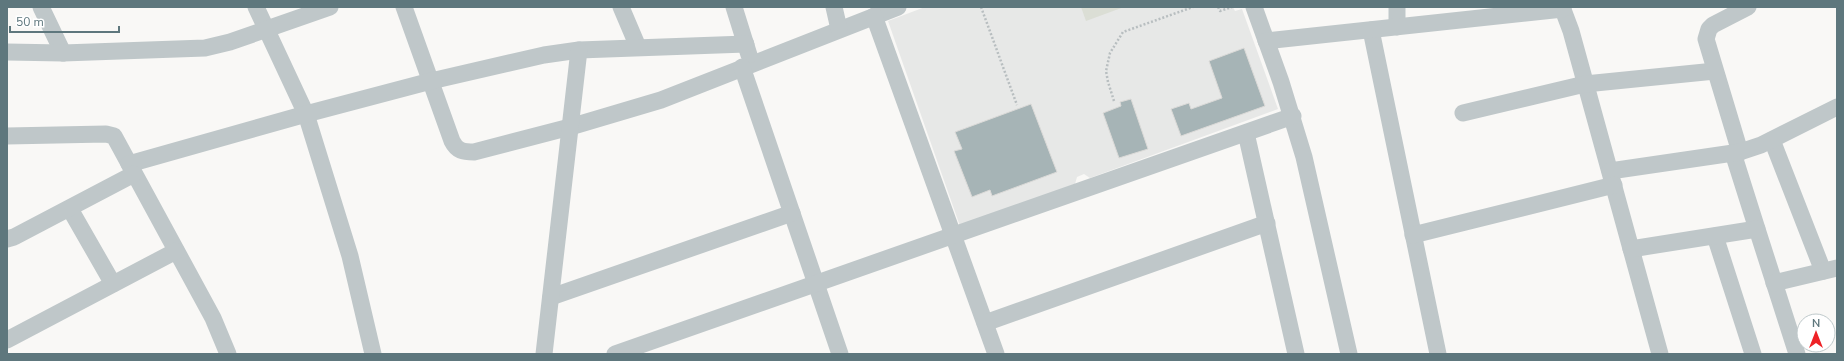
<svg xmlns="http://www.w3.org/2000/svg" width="1844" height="361" font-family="'Nunito Sans',sans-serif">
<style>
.built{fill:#e7e8e7}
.green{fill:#dbded5}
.building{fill:#a6b4b6;stroke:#dbdad8}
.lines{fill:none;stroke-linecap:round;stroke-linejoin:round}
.path{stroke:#b8bec0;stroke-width:2.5;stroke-dasharray:2 2;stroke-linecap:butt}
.street{stroke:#bfc7c9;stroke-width:17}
</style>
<rect width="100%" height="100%" fill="#f9f8f6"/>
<polygon class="built" points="925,7 1233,7 1235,11 1242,9 1278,109 1090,178 1084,174 1077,177 1075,184 960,226 888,21"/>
<polygon class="green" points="1081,7 1124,7 1086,21"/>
<g class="building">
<polygon points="1244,48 1265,106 1181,136 1171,109 1189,103 1191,109 1222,98 1209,61"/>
<polygon points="1131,99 1148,149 1119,158 1103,113 1121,106 1120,102"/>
<polygon points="1031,104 1057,172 992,196 990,190 972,197 954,151 962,149 955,132"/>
</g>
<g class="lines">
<g class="path">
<polyline points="981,7 1017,105"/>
<polyline points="1218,7 1220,11 1232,7"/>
<polyline points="1114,101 1108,82 1106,71 1110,53 1123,32 1193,7"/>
</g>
<g class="street">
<polyline points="41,7 63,53"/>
<polyline points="256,7 306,114 350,256 373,354"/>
<path d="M404 7 452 141C457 151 463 152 474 152L570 127 661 100 898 7"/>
<polyline points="621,7 638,47"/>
<polyline points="734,7 749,55"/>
<polyline points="834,7 839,29"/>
<polyline points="1254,7 1281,82 1304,157 1349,354"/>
<polyline points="1397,7 1397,27"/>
<polyline points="1562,7 1571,31 1660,354"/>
<polyline points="874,16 996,354"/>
<polyline points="1371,30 1438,354"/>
<polyline points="1266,41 1563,9"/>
<polyline points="7,52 63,53 205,48 230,42 330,7"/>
<polyline points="742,67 840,354"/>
<polyline points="1463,113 1585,84 1715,71"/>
<polyline points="1246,133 1296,354"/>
<polyline points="7,136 106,134 114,136 213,318 228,354"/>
<polyline points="1772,140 1823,271"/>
<polyline points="1740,152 1706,39 1709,29 1713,25 1748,7"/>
<polyline points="1733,153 1757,229"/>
<polyline points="129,164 306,114 431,81 544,55 579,50 746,44"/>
<polyline points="1610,171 1740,152 1761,145 1837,107"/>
<polyline points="70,209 113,284"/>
<polyline points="1413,235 1614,185"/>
<polyline points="1715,236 1753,354"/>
<polyline points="7,239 14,237 134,174"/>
<polyline points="1631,249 1757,229 1797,354"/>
<polyline points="1774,283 1837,268"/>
<polyline points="551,297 792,213"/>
<polyline points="985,323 1267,223"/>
<polyline points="7,340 176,251"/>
<polyline points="544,354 579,50"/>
<polyline points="615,354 1293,116"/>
</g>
</g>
<rect width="1844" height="361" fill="none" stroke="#5e777d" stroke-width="16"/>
<g transform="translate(1816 333)"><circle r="19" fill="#ffffff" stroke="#bfc9cb"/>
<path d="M0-3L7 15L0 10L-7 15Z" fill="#ee2226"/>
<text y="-6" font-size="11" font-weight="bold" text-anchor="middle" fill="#5e777d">N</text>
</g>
<path d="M10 26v6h109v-6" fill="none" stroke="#5e777d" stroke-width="2"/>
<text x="16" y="26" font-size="12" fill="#5e777d" stroke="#ffffff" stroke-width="3" paint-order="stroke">50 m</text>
</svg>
